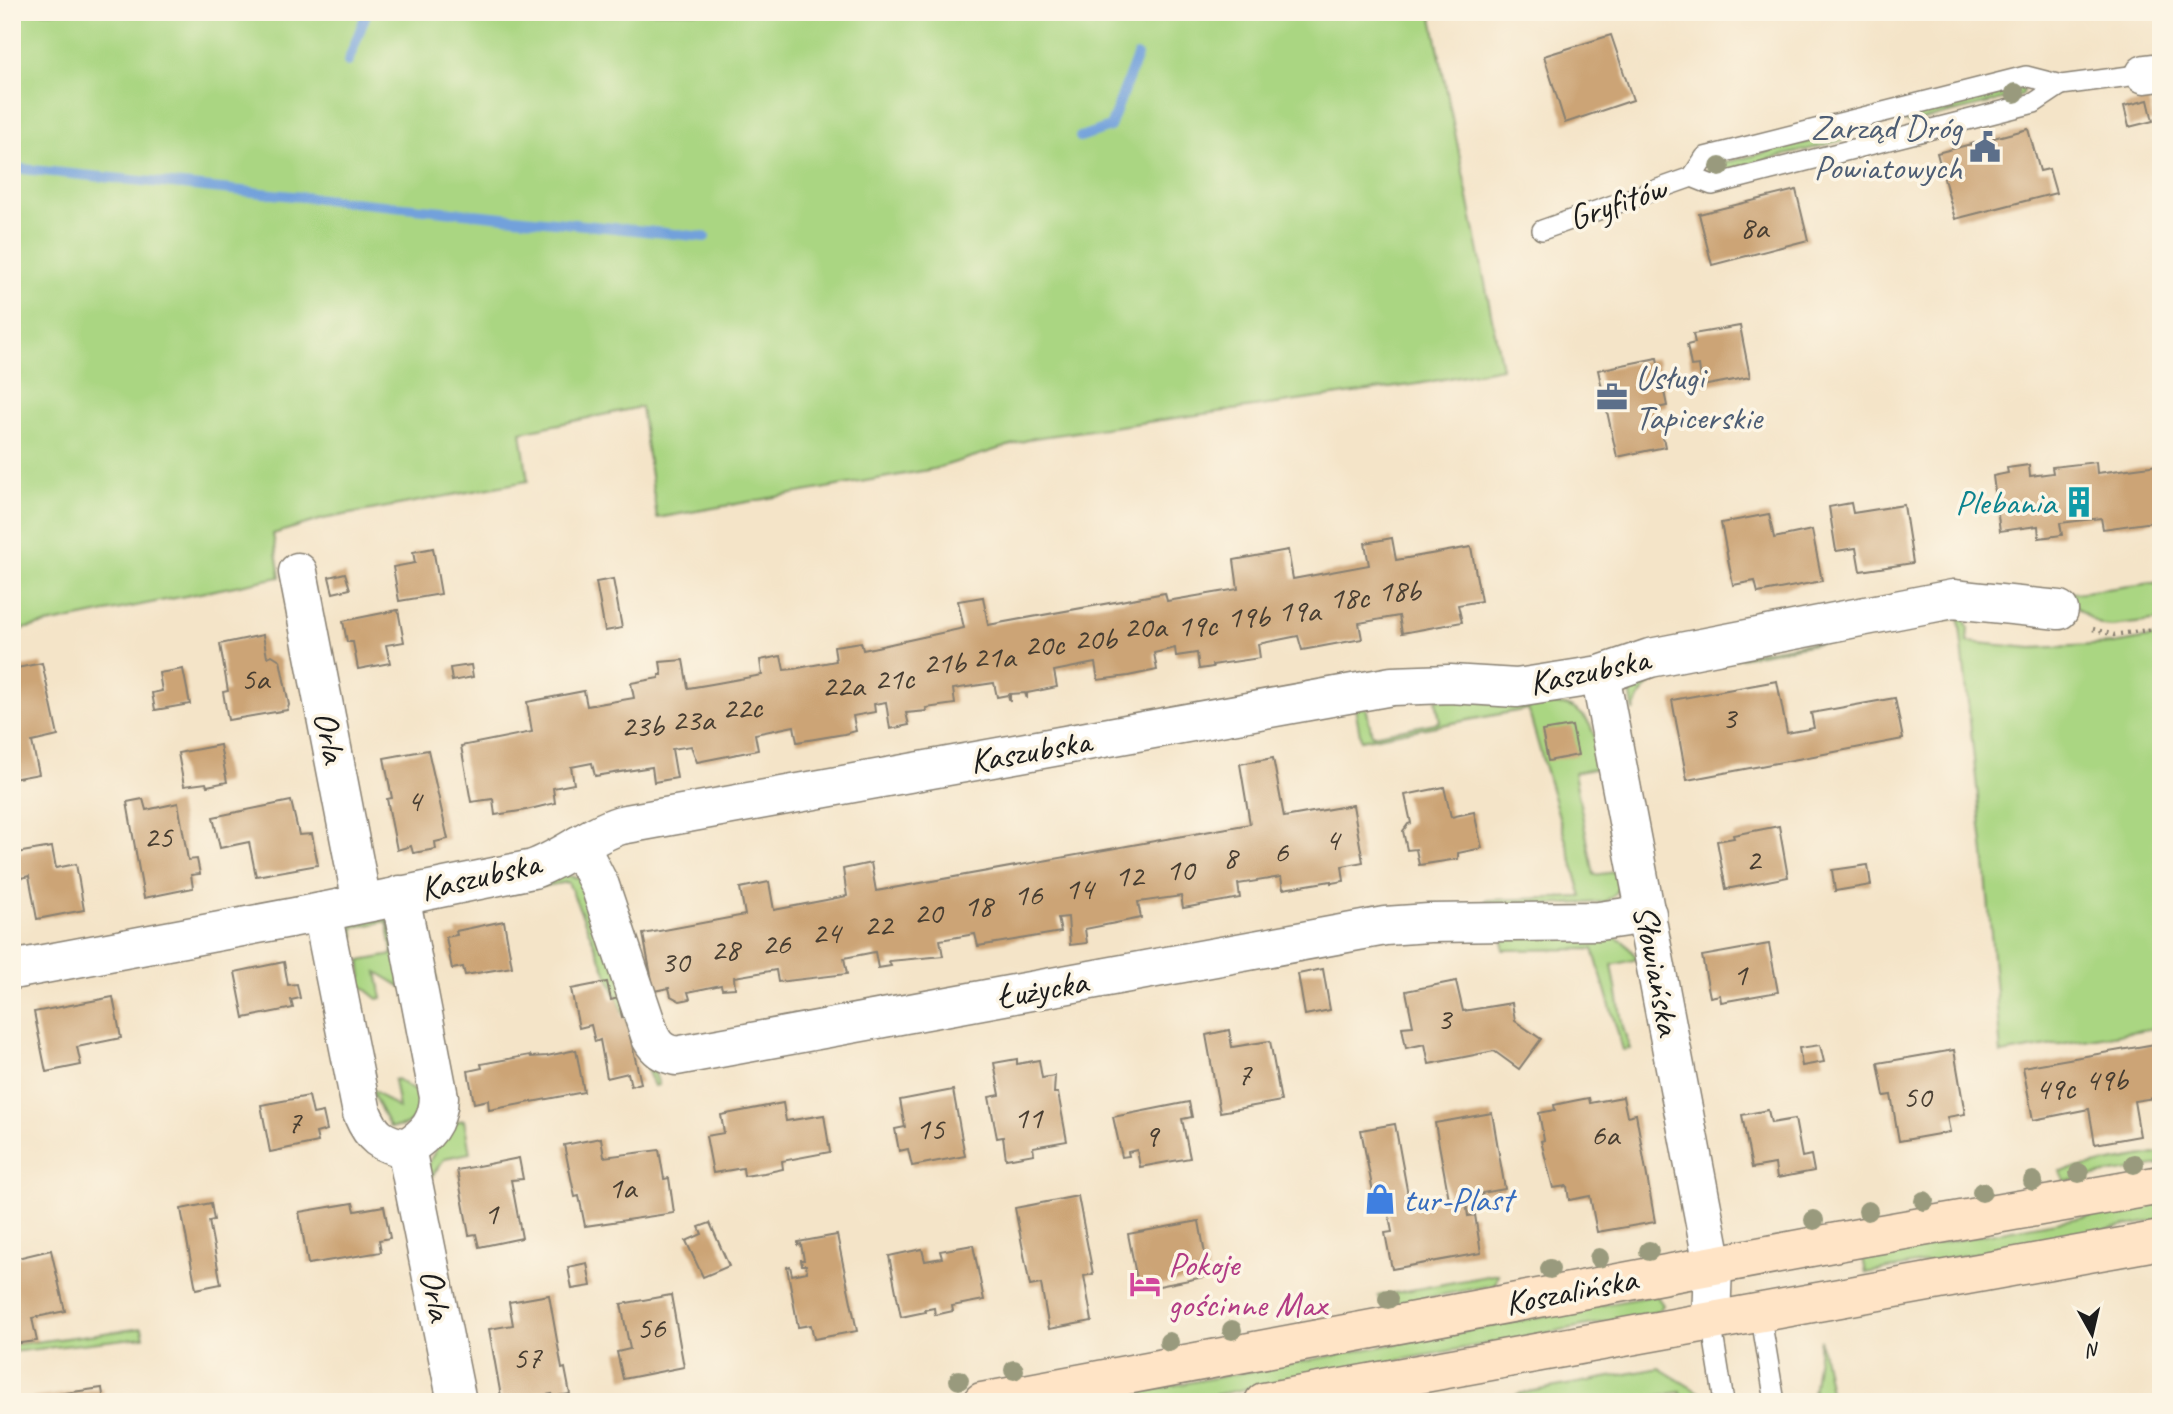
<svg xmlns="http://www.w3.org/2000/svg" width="2173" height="1414" font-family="Caveat,sans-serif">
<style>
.green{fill:#aad682;stroke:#63794f;stroke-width:2}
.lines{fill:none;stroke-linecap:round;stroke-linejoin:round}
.stream{stroke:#72a1db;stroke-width:10}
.building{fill:#cca476}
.service-casing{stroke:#888072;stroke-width:22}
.minor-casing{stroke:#888072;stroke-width:41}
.secondary-casing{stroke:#888072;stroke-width:41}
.path{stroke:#888072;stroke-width:4.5;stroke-dasharray:2 5;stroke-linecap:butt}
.service{stroke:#fff;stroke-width:19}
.minor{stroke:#fff;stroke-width:38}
.secondary{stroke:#ffe4c6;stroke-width:38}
.tree{fill:#999a7d}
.labels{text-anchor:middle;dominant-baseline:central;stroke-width:7;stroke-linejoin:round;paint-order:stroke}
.number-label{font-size:32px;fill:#483e32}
.service-label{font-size:35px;fill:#4e5e75;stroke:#fcf5e5;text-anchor:end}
.street-label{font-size:35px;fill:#1c1c1c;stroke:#fcf5e5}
.culture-label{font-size:35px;fill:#0d838f;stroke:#fcf5e5;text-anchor:end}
.shop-label{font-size:35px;fill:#366cbe;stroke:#fcf5e5;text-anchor:start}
.hotel-label{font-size:35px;fill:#b23c85;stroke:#fcf5e5;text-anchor:start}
</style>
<rect width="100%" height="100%" fill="#fcf5e5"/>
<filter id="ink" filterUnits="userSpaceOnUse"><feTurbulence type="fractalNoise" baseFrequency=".0143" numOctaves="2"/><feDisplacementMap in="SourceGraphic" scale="14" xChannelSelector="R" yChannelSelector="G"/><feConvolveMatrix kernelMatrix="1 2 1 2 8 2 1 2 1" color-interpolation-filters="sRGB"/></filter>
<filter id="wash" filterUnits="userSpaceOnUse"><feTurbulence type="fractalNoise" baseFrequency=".00686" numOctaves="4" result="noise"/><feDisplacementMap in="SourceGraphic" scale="28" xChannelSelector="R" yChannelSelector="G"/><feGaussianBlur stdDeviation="1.57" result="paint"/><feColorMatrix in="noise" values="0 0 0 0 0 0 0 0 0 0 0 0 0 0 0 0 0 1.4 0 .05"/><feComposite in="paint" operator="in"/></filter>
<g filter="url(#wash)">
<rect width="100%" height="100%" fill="#f4e4c8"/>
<g class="green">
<polygon points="12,12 1431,12 1502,368 1418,384 1034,438 934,469 657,518 641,407 521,432 528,481 323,519 273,534 280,577 12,631"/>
<polygon points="2021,88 2024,91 2022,95 1909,123 1905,121 1907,117"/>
<polygon points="1843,133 1846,136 1845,140 1710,174 1707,172 1708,167"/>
<polygon points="2161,582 2161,620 2112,626 2102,625 2094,621 2070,602 2050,595 2051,589 2075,593"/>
<path d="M1959 617 1665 672C1649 684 1639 692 1634 712L1629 685 1662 668 1964 617 1968 628 1967 642 2032 648 2113 644 2161 636V1027L2001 1054 1986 874Z"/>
<path d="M1436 699 1564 705C1593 712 1596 741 1603 767L1574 773 1594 875 1622 871 1624 880 1613 896 1604 902 1487 908 1486 900 1582 897 1528 709 1361 740 1355 707 1366 706 1372 735 1440 722Z"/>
<polygon points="558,874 580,878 592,890 659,1085 654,1086 568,882 424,907 437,980 430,981 418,908"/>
<path d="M387 915 407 990 377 972 382 998 378 999 353 979 362 978 360 961 393 955 387 921 353 928 355 936 341 938C348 917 367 919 387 915Z"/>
<polygon points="1503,937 1614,937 1624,942 1638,959 1612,965 1623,1027 1630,1049 1623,1050 1593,949 1503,950"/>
<path d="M397 1079 427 1100C415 1116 412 1129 390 1127L369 1087 399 1109 394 1080Z"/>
<path d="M464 1120 470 1153 445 1158 432 1176 426 1177C427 1155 445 1143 449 1123Z"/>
<polygon points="2161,1153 2161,1165 2065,1181 2060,1171"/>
<polygon points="2161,1203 2161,1220 1866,1273 1863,1257"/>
<polygon points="1498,1274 1495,1285 1383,1306 1378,1296"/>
<polygon points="1656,1295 1663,1305 1658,1312 1176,1402 1085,1402"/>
<polygon points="142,1328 144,1337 12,1352 12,1345"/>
<polygon points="1820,1339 1832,1402 1812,1402"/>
<polygon points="1659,1368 1705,1396 1706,1402 1682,1402 1680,1392 1624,1402 1505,1402 1518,1400 1517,1394"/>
</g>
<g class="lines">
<g class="stream">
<polyline points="1151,18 1154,12"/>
<polyline points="348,62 367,12"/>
<polyline points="1080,137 1110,127 1137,56"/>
<polyline points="12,168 705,237"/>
</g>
</g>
<g id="blocks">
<g class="building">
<polygon points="1611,35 1633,100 1565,123 1544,56"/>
<polygon points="2148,100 2153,121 2129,127 2124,106"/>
<polygon points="2028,129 2040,171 2049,169 2056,193 1955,219 1937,153 1975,143 1977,149 1992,145 1990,139"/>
<polygon points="1796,190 1808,240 1712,265 1699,214"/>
<polygon points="1740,326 1750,377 1702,386 1699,365 1691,366 1687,345 1695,343 1693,334"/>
<polygon points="1657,358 1667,406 1657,408 1665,447 1617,457 1598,370"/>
<polygon points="2096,462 2097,473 2158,465 2161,487 2161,521 2103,529 2101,518 2060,523 2062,535 2039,538 2038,526 2000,531 1993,476 2008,473 2007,468 2029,465 2030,476 2053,473 2052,467"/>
<polygon points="1851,503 1853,513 1904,505 1913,563 1860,571 1856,548 1836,551 1829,507"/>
<polygon points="1769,514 1774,538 1812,530 1822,581 1758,593 1755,581 1733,585 1721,523"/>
<polygon points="1392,538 1396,560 1471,547 1481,601 1458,605 1462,622 1402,633 1399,616 1359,623 1362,639 1302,650 1298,636 1258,644 1260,658 1212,665 1213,667 1199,669 1197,653 1176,656 1175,648 1154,653 1157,670 1128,676 1098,680 1095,663 1054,671 1057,687 1027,693 1027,699 1025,693 1010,694 1010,702 1008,695 997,697 994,683 953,689 955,704 926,708 927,711 906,713 909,725 890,729 886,702 874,704 875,712 853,716 856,731 844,734 797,742 794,726 755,734 758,750 697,762 691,746 672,749 677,778 654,782 652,767 595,776 592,763 571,767 574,784 553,788 555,803 526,810 495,815 493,799 471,802 461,746 532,732 527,702 584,691 587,706 634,698 631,683 659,678 659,675 662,675 660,662 683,660 688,688 712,684 762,675 760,660 781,656 784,670 793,669 836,661 834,646 861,642 863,650 964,628 958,601 983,597 988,625 1165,593 1167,601 1238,589 1234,560 1288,550 1293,579 1369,565 1365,543"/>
<polygon points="433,548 441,594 399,601 393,567 415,563 413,552"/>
<polygon points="345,573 350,589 333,593 329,577"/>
<polygon points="613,579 622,628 605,631 596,582"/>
<polygon points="398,610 404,642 386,645 390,663 358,669 353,642 347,642 343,621"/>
<polygon points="263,635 267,657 272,655 280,660 289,705 287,710 228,720 223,692 228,691 220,644"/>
<polygon points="42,663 58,736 32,742 39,774 12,779 12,669"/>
<polygon points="471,665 473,677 452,681 450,668"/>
<polygon points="183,669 190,704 155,710 152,693 162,691 159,673"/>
<polygon points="1777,681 1787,733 1814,728 1811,713 1895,698 1903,739 1687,780 1672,700"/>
<polygon points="1572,726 1578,755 1548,761 1542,731"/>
<polygon points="220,745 227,782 207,786 206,783 184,786 178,753"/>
<polygon points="428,750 448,839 435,842 436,849 413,853 411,846 397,850 387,799 392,798 384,758"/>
<polygon points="1273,758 1284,817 1353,805 1363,862 1342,866 1344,881 1331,883 1331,881 1283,889 1281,877 1238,884 1240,898 1183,908 1181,896 1138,902 1141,918 1085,929 1087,943 1070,945 1068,917 1058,918 1061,932 978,946 975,934 940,940 943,956 889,961 891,966 878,968 875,952 844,958 847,974 778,982 776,970 734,977 735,988 722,989 721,985 688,992 690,999 680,1001 671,996 669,988 654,991 643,934 745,915 740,888 769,882 774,910 847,896 843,869 871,863 876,891 1250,824 1240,764"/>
<polygon points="1444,787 1451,817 1474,812 1482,848 1458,853 1458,859 1419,865 1416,849 1407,850 1403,831 1408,824 1411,823 1405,795"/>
<polygon points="143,799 146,810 178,803 188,860 197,859 200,874 191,875 193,888 144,898 127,802"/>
<polygon points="291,801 299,835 312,834 318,865 256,876 249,842 220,848 213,817"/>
<polygon points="1779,826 1788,877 1726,889 1717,841 1734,838 1733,835"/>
<polygon points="52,847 56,868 76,864 84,910 37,919 29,876 21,878 16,853"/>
<polygon points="1868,865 1871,885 1835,891 1832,870"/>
<polygon points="504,921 512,967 465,975 463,967 452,969 446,937 457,935 456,931"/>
<polygon points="1769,944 1778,992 1721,1002 1720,995 1710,997 1702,956"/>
<polygon points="284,962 288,985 297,984 300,998 291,1000 293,1008 244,1018 235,972"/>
<polygon points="1323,969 1330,1010 1305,1015 1298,974"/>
<polygon points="1456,981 1463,1011 1512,1003 1515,1021 1541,1039 1519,1069 1494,1051 1429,1064 1425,1044 1406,1048 1402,1027 1413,1026 1406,991"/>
<polygon points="607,982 611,1000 618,998 622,1017 625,1016 641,1083 631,1086 628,1073 607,1078 600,1040 595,1042 591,1025 579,1028 571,989"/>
<polygon points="113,997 121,1038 77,1047 81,1065 46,1072 34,1012"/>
<polygon points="1229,1030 1232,1047 1270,1041 1281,1101 1220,1112 1206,1035"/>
<polygon points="2161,1043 2161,1097 2134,1101 2140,1136 2095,1144 2089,1109 2033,1120 2023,1067"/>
<polygon points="1820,1045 1824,1062 1802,1066 1799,1048"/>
<polygon points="576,1050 584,1092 489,1110 488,1100 474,1103 468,1071 482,1068 481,1064 530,1055 531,1057 547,1056"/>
<polygon points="1954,1050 1965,1114 1947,1117 1950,1132 1899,1141 1891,1095 1884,1096 1878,1063"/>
<polygon points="1017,1059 1017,1064 1039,1060 1042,1078 1055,1076 1054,1093 1058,1093 1067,1141 1033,1147 1034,1154 1006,1159 1003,1137 997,1138 989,1097 1000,1095 994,1063"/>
<polygon points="953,1090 965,1156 912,1166 908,1149 899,1151 895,1129 905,1127 900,1100"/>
<polygon points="309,1096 313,1114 323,1112 327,1130 316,1133 318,1142 270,1152 261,1105"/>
<polygon points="1623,1097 1627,1116 1636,1114 1655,1222 1597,1232 1590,1196 1569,1200 1567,1186 1553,1188 1541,1141 1544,1140 1539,1113 1555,1110 1554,1105 1573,1101 1589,1098 1590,1103"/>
<polygon points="1189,1102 1192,1117 1182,1119 1190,1158 1140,1167 1137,1150 1128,1152 1129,1156 1122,1157 1113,1117"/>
<polygon points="783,1103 786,1121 824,1115 830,1152 782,1161 783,1169 764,1173 744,1176 743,1168 713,1173 706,1136 724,1133 721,1115"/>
<polygon points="1768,1110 1771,1123 1795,1119 1802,1157 1811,1155 1814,1171 1777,1178 1775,1164 1752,1168 1742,1115"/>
<polygon points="1492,1113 1505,1189 1482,1193 1483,1199 1466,1202 1468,1216 1475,1215 1481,1253 1392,1269 1385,1233 1392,1232 1388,1210 1377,1212 1361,1130 1395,1124 1410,1206 1449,1199 1435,1123"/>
<polygon points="601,1138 604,1157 659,1150 664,1179 669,1178 674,1213 585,1226 579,1196 575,1197 564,1145"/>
<polygon points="519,1158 523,1179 511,1180 522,1238 479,1247 476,1234 469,1235 457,1170"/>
<polygon points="1078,1196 1093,1274 1084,1276 1092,1321 1049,1329 1041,1284 1030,1286 1015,1208"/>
<polygon points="211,1203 214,1220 209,1221 221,1284 196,1289 181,1209"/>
<polygon points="353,1203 355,1211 384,1206 390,1238 379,1240 381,1252 308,1264 299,1212"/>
<polygon points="1199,1221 1209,1276 1139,1290 1128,1234"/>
<polygon points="710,1223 729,1266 703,1277 686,1241 702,1234 699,1227"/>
<polygon points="837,1235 857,1331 814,1339 811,1325 798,1327 787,1267 790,1266 792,1275 807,1272 806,1265 802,1265 801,1260 804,1260 801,1244 798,1245 798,1242"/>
<polygon points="973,1245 984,1300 952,1306 953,1311 935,1315 934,1308 924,1310 925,1312 901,1317 889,1256 922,1249 925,1261 942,1258 940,1251"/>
<polygon points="51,1250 65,1311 32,1318 37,1341 12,1344 13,1259"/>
<polygon points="587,1263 591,1286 572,1289 568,1267"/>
<polygon points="549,1295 562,1369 565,1368 570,1394 552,1397 552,1394 502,1402 489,1329 513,1325 509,1302"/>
<polygon points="671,1295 684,1367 623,1379 617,1352 630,1349 621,1304"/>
<polygon points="12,1386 16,1400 102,1388 104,1402 12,1402"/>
</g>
</g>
</g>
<g filter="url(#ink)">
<use href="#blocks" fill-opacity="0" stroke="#888072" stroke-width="2"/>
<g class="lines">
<defs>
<g id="service">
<polyline points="1692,177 1712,185 2034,103 2061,85"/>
<polyline points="1542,230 1692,177 1705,157 2026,76 2061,85 2145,74"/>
<polyline points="1760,1312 1775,1402"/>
<polyline points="1711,1321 1724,1402"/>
</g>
<g id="minor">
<polyline points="2145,74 2161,72"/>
<polyline points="298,572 362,903"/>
<polyline points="1600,675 1713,1265 1711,1321"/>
<path d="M579 845 600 886 651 1038C657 1049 663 1053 676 1056L1385 926 1429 923 1599 921 1647 914"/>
<path d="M322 912 362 1113C372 1137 381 1144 406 1148 427 1135 438 1123 439 1097L400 895"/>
<path d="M12 970 322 912 533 869C564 858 589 835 621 825L1392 686 1450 684 1517 688 1600 675 1650 658 1953 599 2059 610"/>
<polyline points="406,1148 457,1402"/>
</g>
<g id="secondary">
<polyline points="982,1402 1859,1238 2161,1185"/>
<polyline points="1264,1402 2161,1240"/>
</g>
</defs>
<use href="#service" class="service-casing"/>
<use href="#minor" class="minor-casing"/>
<use href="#secondary" class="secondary-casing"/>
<polyline class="path" points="2093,629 2114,635 2161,628"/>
<use href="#service" class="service"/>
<use href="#minor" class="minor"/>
<use href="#secondary" class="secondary"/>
</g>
<g class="tree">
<circle cx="2015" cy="93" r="10"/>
<circle cx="1720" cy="167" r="10"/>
<circle cx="2134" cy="1164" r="10"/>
<circle cx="2079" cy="1173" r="10"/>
<circle cx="2033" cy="1181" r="10"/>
<circle cx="1982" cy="1192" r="10"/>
<circle cx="1924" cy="1201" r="10"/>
<circle cx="1868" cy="1211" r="10"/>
<circle cx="1814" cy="1220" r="10"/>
<circle cx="1649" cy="1251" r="10"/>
<circle cx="1599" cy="1258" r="10"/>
<circle cx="1550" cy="1269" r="10"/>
<circle cx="1388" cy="1299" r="10"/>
<circle cx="1232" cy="1330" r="10"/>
<circle cx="1169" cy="1342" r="10"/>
<circle cx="1014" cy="1370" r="10"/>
<circle cx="959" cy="1380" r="10"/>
</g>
</g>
<defs>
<symbol id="civic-bare" viewBox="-9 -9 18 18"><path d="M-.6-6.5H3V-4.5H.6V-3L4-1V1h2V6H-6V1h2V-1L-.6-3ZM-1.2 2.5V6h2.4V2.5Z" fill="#5c6f8a" stroke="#fcf5e5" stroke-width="2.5" paint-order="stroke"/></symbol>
<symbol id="office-bare" viewBox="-9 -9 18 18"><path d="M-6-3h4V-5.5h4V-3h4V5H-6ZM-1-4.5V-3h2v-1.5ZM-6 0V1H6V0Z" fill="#5c6f8a" stroke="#fcf5e5" stroke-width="2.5" paint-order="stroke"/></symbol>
<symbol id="building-bare" viewBox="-9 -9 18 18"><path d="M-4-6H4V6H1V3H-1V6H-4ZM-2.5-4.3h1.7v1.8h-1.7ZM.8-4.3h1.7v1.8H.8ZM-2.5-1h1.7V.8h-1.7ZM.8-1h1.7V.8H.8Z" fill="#0f9aa8" stroke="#fcf5e5" stroke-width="2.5" paint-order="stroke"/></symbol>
<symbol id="shop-bare" viewBox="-9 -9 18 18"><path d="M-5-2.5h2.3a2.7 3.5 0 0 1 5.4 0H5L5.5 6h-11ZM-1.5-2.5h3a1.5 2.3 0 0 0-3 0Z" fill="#3f7fe0" stroke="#fcf5e5" stroke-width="2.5" paint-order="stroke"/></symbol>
<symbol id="hotel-bare" viewBox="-9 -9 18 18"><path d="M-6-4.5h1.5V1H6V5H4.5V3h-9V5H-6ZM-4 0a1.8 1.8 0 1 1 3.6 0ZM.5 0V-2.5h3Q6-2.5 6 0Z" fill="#d1479c" stroke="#fcf5e5" stroke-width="2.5" paint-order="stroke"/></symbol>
</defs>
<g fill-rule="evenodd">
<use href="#civic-bare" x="1963" y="125" width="44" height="44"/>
<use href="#office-bare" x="1590" y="375" width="44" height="44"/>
<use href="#building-bare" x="2057" y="480" width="44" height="44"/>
<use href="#shop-bare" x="1358" y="1177" width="44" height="44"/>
<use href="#hotel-bare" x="1123" y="1262" width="44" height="44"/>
</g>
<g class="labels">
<g class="number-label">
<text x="1754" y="227">8a</text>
<text x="1399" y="590">18b</text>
<text x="1349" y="597">18c</text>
<text x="1299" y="610">19a</text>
<text x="1248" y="616">19b</text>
<text x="1197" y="625">19c</text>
<text x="1145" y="626">20a</text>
<text x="1095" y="638">20b</text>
<text x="1044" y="644">20c</text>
<text x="994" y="656">21a</text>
<text x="944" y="662">21b</text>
<text x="255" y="678">5a</text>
<text x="894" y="678">21c</text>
<text x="843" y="685">22a</text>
<text x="742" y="707">22c</text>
<text x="1729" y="717">3</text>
<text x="693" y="719">23a</text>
<text x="642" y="725">23b</text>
<text x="414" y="800">4</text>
<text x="158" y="836">25</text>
<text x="1332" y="839">4</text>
<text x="1281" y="851">6</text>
<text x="1230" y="857">8</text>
<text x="1753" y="859">2</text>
<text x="1180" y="869">10</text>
<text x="1129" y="875">12</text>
<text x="1079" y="888">14</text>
<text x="1028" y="894">16</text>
<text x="978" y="905">18</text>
<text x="928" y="912">20</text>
<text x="878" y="924">22</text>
<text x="826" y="932">24</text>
<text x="776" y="943">26</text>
<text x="725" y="949">28</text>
<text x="675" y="961">30</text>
<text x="1740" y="974">1</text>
<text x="1444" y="1018">3</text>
<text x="1244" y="1074">7</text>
<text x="2106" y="1079">49b</text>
<text x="2055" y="1088">49c</text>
<text x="1917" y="1096">50</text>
<text x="1028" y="1117">11</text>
<text x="294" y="1122">7</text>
<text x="930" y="1128">15</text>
<text x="1605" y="1134">6a</text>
<text x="1151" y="1135">9</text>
<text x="622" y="1187">1a</text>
<text x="491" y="1213">1</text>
<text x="651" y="1327">56</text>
<text x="527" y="1357">57</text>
</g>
<g class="service-label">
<text x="1962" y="127">Zarząd Dróg<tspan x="1962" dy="40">Powiatowych</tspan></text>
<text x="1635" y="377" text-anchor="start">Usługi<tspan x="1635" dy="40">Tapicerskie</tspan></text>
</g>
<g class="street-label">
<text transform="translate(1617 203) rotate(-19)">Gryfitów</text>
<text transform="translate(1589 671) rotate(-12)">Kaszubska</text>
<text transform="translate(330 737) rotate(79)">Orla</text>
<text transform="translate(1030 751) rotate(-10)">Kaszubska</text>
<text transform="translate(480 876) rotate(-13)">Kaszubska</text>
<text transform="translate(1657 970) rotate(79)">Słowiańska</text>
<text transform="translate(1042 989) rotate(-10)">Łużycka</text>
<text transform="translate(1571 1291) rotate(-11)">Koszalińska</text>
<text transform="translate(436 1295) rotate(79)">Orla</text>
</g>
<g class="culture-label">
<text x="2056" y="502">Plebania</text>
</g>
<g class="shop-label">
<text x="1403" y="1199">tur-Plast</text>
</g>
<g class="hotel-label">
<text x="1168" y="1264">Pokoje<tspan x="1168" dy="40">gościnne Max</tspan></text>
</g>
</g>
<rect width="2173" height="1414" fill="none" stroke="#fcf5e5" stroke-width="42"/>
<g transform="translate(2092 1334) rotate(172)" stroke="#fcf5e5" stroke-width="5" paint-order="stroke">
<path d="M0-5L12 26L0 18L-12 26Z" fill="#1c1c1c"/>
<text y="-10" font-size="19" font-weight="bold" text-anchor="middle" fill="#1c1c1c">N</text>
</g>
</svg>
